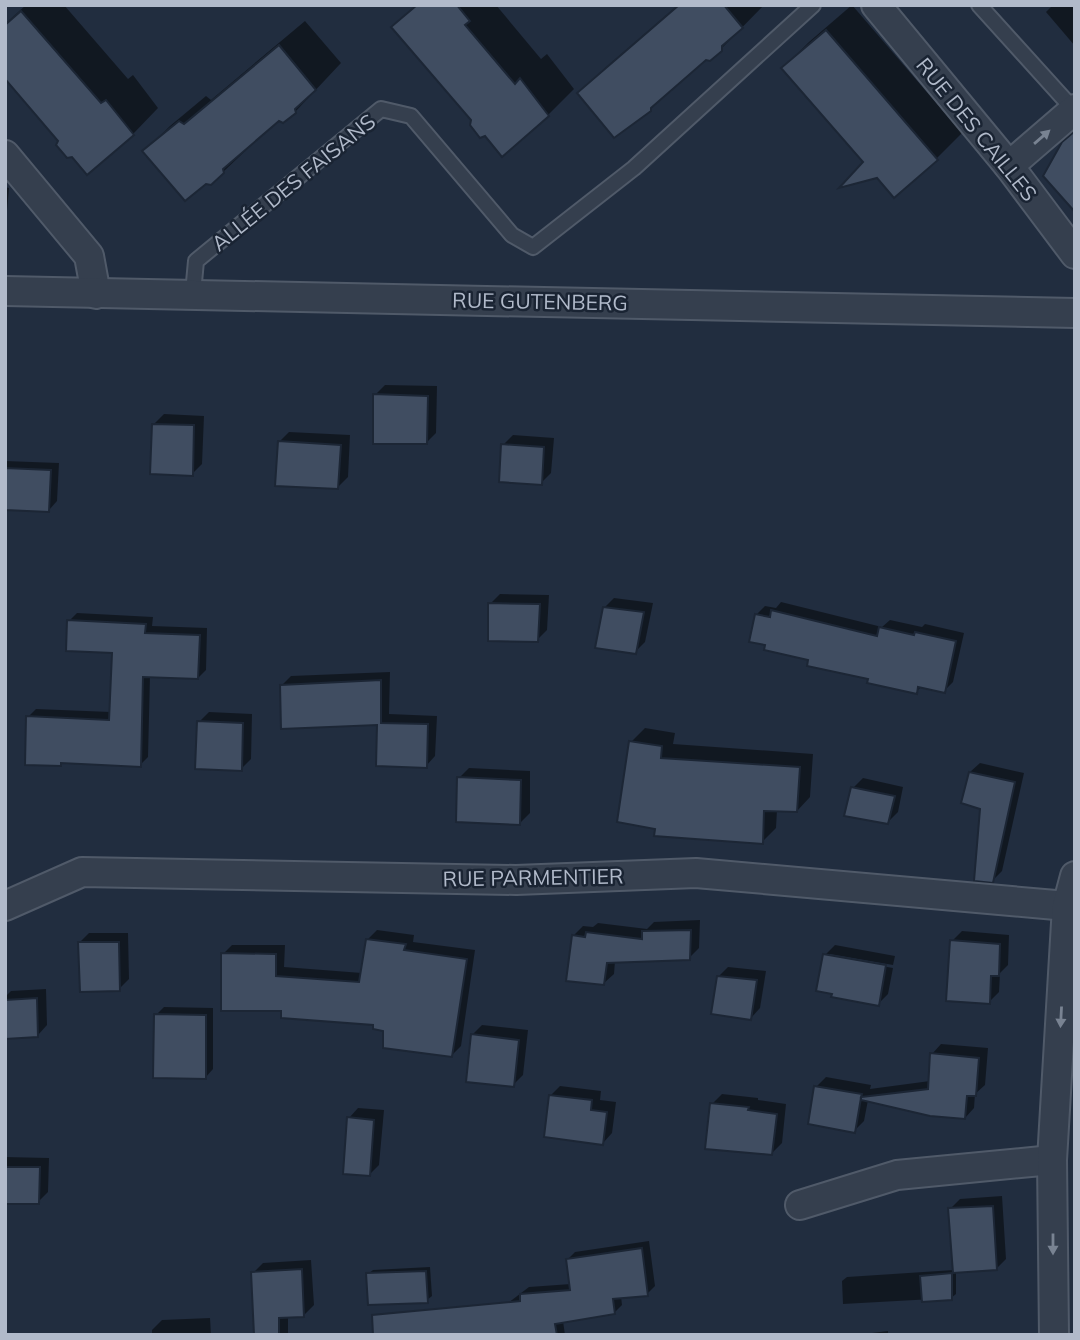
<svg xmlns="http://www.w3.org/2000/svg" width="1080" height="1340" font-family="Mulish,sans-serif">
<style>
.shadow{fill:#0007}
.building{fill:#404d61;stroke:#1c2635;stroke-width:2}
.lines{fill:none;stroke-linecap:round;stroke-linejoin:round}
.service-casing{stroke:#505a69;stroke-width:18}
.minor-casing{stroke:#505a69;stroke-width:32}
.service{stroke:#353f4e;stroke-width:14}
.minor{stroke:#353f4e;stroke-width:28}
.oneway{fill:#798392}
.labels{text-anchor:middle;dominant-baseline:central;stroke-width:5;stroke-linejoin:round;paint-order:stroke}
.street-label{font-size:21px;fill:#b1baca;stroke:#1a2433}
</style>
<rect width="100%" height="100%" fill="#212d3f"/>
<g class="shadow">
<polygon points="26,5 64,5 128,79 133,75 158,108 133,134 5,76 5,24"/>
<polygon points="416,5 496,5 541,59 547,54 574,89 548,115 473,120 394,27"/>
<polygon points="678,5 764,5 721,49 706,58 649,110 579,93 605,68"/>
<polygon points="852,5 962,133 936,159 865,162 783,68 809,42"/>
<polygon points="1053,5 1075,5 1075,46 1046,12"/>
<polygon points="305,21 341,63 295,112 279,119 223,172 145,151 170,126 206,96 211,100"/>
<polygon points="5,187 9,188 5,234"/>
<polygon points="385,385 437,386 436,433 426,443 375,395"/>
<polygon points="164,414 204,416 202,464 192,474 154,424"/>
<polygon points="289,432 350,435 348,477 338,487 279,442"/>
<polygon points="513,435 554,438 551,473 541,483 503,445"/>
<polygon points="5,461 59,463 57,501 49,510 5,509"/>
<polygon points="500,594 549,595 547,630 537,640 490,604"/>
<polygon points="614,598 653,603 645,642 635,652 604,608"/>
<polygon points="781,602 882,627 890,620 922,627 925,624 964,633 953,682 944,691 922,686 916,692 766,644 756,615 765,606 776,608"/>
<polygon points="77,613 153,617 152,626 207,628 206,670 198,678 150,676 148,757 140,765 63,762 60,765 28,717 36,709 111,712 114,651 69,621"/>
<polygon points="390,672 389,714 437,716 435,756 426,766 379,723 282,685 291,676"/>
<polygon points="209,712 252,714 251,759 241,769 199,722"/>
<polygon points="645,728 675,733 673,744 813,754 810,797 797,811 777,810 776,828 762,842 657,828 631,742"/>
<polygon points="980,763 1024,773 1002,871 992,881 982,808 970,772"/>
<polygon points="469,768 530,771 530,813 520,823 459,778"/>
<polygon points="863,778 903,787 898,812 888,822 853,788"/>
<polygon points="700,920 699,948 689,958 615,961 614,974 604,983 574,935 583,926 593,927 598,923 647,929 654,922"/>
<polygon points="377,930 414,935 413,942 475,950 461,1046 452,1055 385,1030 376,1023 283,1009 223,954 232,945 285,945 284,967 362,973 368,939"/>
<polygon points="962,931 1009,935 1008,965 1000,973 999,992 989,1002 952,941"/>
<polygon points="89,933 128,933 129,979 119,989 79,943"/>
<polygon points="835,945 895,956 893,965 830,954 830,957 893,968 888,994 878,1004 825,955"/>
<polygon points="728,967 766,971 760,1008 751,1018 718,977"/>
<polygon points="46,989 47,1025 38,1035 5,1037 5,997 11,991"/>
<polygon points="164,1007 213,1008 213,1069 205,1078 156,1015"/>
<polygon points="482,1025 528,1030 523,1075 513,1085 472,1035"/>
<polygon points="941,1044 988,1048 985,1085 975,1094 974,1108 965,1118 868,1100 864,1121 854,1131 816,1087 826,1077 871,1085 870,1089 930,1081 932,1054"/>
<polygon points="560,1086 601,1091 600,1100 616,1102 612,1133 603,1143 550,1096"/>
<polygon points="722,1094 758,1098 758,1100 786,1104 782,1143 772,1153 712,1104"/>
<polygon points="358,1108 384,1110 379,1165 369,1175 349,1118"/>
<polygon points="5,1157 49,1158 48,1192 38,1202 5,1202"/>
<polygon points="1002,1196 1006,1259 996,1269 956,1271 956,1294 951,1298 843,1304 842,1281 847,1277 954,1270 950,1209 960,1199"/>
<polygon points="649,1241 655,1286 647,1294 621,1296 622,1305 614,1313 563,1321 565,1335 511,1335 508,1303 529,1287 571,1284 568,1259 575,1252"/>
<polygon points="311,1260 314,1305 304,1315 288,1316 288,1335 255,1335 253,1273 263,1263"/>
<polygon points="430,1267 432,1296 427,1300 368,1274 373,1270"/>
<polygon points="210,1318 211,1335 152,1335 152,1330 162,1320"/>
<polygon points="888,1331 888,1335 856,1335"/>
</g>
<g class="building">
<polygon points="417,5 457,5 470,21 465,25 515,84 520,78 549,116 502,157 485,136 480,138 470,125 471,120 391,27"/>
<polygon points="679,5 724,5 743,28 722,46 722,51 710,61 706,60 651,108 651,111 614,138 577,93"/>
<polygon points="21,11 101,103 106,100 134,135 87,175 72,157 67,158 56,145 58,141 5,79 5,25"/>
<polygon points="826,30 938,160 894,198 877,178 839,188 863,162 781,68"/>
<polygon points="279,45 316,90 295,109 296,113 283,123 279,121 223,169 224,173 211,185 206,184 185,201 142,151 179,121 184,124"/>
<polygon points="1075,131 1075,212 1043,176 1062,142"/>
<polygon points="373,394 428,396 427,444 373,444"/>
<polygon points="152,424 194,425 193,476 150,474"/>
<polygon points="278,441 341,445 338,489 275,486"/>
<polygon points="501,444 544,447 542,485 499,482"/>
<polygon points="5,468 51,470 49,512 5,510"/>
<polygon points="488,603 540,604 538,642 488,641"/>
<polygon points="603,607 644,612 636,654 595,648"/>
<polygon points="771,610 877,636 879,627 914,635 915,632 956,641 945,693 918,687 917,694 867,683 868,679 807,666 808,660 764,650 765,645 749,642 755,614 770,617"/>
<polygon points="67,620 146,624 145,633 200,635 198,679 143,677 141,767 61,763 61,766 25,765 26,716 109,720 112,653 66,651"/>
<polygon points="381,680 381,723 428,724 427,768 376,766 377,725 281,729 280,685"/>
<polygon points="197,721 243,723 242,771 195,769"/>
<polygon points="629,741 662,746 661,758 800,767 797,812 764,811 763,844 654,836 655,829 617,822"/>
<polygon points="969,772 1015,782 993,883 974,881 980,809 961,803"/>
<polygon points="457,777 521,780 520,825 456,822"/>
<polygon points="851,787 895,796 888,824 844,816"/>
<polygon points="691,930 690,960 607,963 604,985 566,981 572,935 585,937 586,932 642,939 642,931"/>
<polygon points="366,939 406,944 404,950 467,959 452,1057 383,1048 383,1031 373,1029 373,1025 281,1018 281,1011 221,1011 221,953 276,954 276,976 359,982"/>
<polygon points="950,940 1000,944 999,976 991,976 990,1004 946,1001"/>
<polygon points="78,942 119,942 120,991 80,992"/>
<polygon points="823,954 886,965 879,1006 831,997 832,994 816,991"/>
<polygon points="717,976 757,980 751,1020 711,1014"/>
<polygon points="37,998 38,1037 5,1039 5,1000"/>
<polygon points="154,1014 206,1015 206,1079 153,1078"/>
<polygon points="471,1034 519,1040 514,1087 466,1082"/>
<polygon points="930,1053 979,1058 976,1096 967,1096 965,1119 930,1116 861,1100 861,1098 855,1133 808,1124 814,1086 862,1094 861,1097 928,1089"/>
<polygon points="549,1095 592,1100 591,1110 607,1112 603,1145 544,1137"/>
<polygon points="710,1103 749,1107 748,1110 777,1114 772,1155 705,1149"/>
<polygon points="347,1117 374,1120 370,1176 343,1174"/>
<polygon points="5,1167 40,1167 39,1204 5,1204"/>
<polygon points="993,1206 997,1270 953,1273 948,1208"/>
<polygon points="642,1248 648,1296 613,1299 615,1314 555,1324 557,1335 373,1335 372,1315 520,1301 520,1294 570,1290 566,1259"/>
<polygon points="302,1269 304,1317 279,1318 279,1335 254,1335 251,1272"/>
<polygon points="426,1271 428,1303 368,1305 366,1273"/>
<polygon points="952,1273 952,1300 922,1302 920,1276"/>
</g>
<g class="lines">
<defs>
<g id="service">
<polyline points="979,5 1074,110"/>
<polyline points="193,293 196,261 381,109 411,116 512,235 533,247 634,168 813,5"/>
</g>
<g id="minor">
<polyline points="876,5 1009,166 1075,254"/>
<polyline points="5,155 89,256 96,294"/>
<polyline points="1009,166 1075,109"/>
<polyline points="5,291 1075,313"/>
<polyline points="5,906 82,872 516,880 696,873 1067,906"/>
<polyline points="800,1205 897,1175 1052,1160"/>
<polyline points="1054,1335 1052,1160 1067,906 1075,876"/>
</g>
</defs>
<use href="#service" class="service-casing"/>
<use href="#minor" class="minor-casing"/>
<use href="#service" class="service"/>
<use href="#minor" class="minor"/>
</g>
<defs><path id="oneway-solid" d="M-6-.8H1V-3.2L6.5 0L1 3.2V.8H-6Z" transform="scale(1.75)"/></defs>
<g class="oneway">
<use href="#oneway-solid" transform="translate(1042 137) rotate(-41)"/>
<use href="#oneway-solid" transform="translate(1061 1017) rotate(93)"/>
<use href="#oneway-solid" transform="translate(1053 1244) rotate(90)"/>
</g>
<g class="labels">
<g class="street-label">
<text transform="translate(977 129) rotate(51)">RUE DES CAILLES</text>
<text transform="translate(293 182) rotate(-39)">ALLÉE DES FAISANS</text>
<text transform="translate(540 301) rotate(1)">RUE GUTENBERG</text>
<text transform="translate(533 877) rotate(-1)">RUE PARMENTIER</text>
</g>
</g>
<rect width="1080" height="1340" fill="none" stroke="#b1baca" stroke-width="14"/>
</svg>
